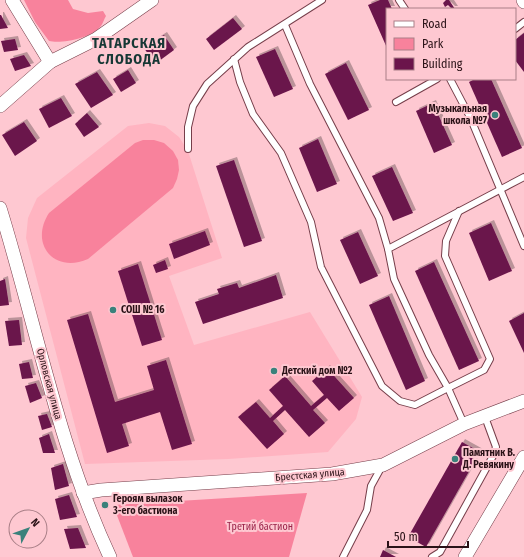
<svg xmlns="http://www.w3.org/2000/svg" width="524" height="557" font-family="'Fira Sans Condensed',sans-serif">
<style>
.built{fill:#ffb4c1}
.green{fill:#f8829c}
.building{fill:#6b144b;filter:url(#shadow)}
.lines{fill:none;stroke-linecap:round;stroke-linejoin:round}
.service-casing{stroke:#763e4a;stroke-width:8}
.minor-casing{stroke:#763e4a;stroke-width:14}
.service{stroke:#fff;stroke-width:6}
.minor{stroke:#fff;stroke-width:13}
.poi-dot{fill:#3a817b;stroke:#fec8d1;stroke-width:1.5}
.labels{text-anchor:middle;dominant-baseline:central;stroke-width:4;stroke-linejoin:round;paint-order:stroke}
.poi-label{font-size:10px;font-weight:bold;fill:#2a1217;stroke:#fec8d1;text-anchor:start}
.street-label{font-size:10px;fill:#2a1217;stroke:#fec8d1}
.park-label{font-size:10px;fill:#9a2248;stroke:#fec8d1}
.district-label{font-size:14px;font-weight:bold;letter-spacing:1px;fill:#163835;stroke:#fec8d1}
</style>
<defs>
<filter id="shadow"><feDropShadow dx="3" dy="-3" stdDeviation="0" flood-color="#0004"/></filter>
</defs>
<rect width="100%" height="100%" fill="#fec8d1"/>
<polygon class="built" points="149,123 165,126 179,137 188,151 222,258 169,276 194,345 310,312 362,397 356,419 328,452 228,459 85,464 26,238 28,218 37,198 128,126"/>
<g class="green">
<path d="M24 0H68L73 9 88 13 103 11 106 16C104 19 103 24 100 27 91 38 62 44 49 41L35 22Z"/>
<path d="M143 140H154L164 143 173 151 178 160 179 170 177 179 173 188 88 259C54 274 29 244 49 213L135 143Z"/>
<polygon points="307,493 289,557 133,557 113,505"/>
</g>
<g class="building">
<polygon points="380,0 388,0 392,9 387,9 387,48 368,5"/>
<polygon points="446,0 449,0 455,9 452,9 448,5 445,7 443,3"/>
<polygon points="0,15 1,15 8,28 0,29"/>
<polygon points="233,18 242,29 214,50 206,39"/>
<polygon points="524,33 524,72 515,60 515,40"/>
<polygon points="164,35 174,50 155,64 144,48"/>
<polygon points="15,39 18,50 4,52 1,41"/>
<polygon points="275,49 293,89 274,97 256,57"/>
<polygon points="24,55 31,66 15,71 10,59"/>
<polygon points="346,63 369,110 348,120 325,74"/>
<polygon points="128,70 136,83 121,92 113,79"/>
<polygon points="97,72 113,95 91,108 75,84"/>
<polygon points="475,79 491,79 522,148 502,157 469,82"/>
<polygon points="61,98 72,116 49,128 39,109"/>
<polygon points="433,103 452,145 434,153 416,111"/>
<polygon points="87,113 99,127 84,137 75,124"/>
<polygon points="24,122 37,141 15,156 2,135"/>
<polygon points="318,139 337,184 317,192 299,148"/>
<polygon points="234,160 262,241 244,247 216,166"/>
<polygon points="392,167 413,213 393,221 372,176"/>
<polygon points="491,223 512,271 489,281 469,233"/>
<polygon points="205,231 210,245 174,259 169,244"/>
<polygon points="358,232 378,276 360,284 340,240"/>
<polygon points="165,260 168,269 156,273 153,265"/>
<polygon points="434,262 479,361 459,370 415,271"/>
<polygon points="138,264 162,340 142,346 118,271"/>
<polygon points="276,275 283,298 203,324 195,302 219,294 217,289 237,283 239,288"/>
<polygon points="5,279 9,305 0,306 0,281"/>
<polygon points="389,296 425,381 406,390 369,305"/>
<polygon points="524,313 524,353 509,321"/>
<polygon points="88,314 115,402 154,390 147,366 166,360 192,444 172,450 160,412 122,424 129,446 107,453 67,320"/>
<polygon points="19,320 22,345 9,346 5,321"/>
<polygon points="29,362 33,378 22,379 19,364"/>
<polygon points="327,368 354,398 339,411 327,398 313,410 325,423 309,437 285,410 273,421 284,434 267,449 238,417 256,402 270,418 283,406 269,390 285,376 311,406 324,395 312,381"/>
<polygon points="36,383 42,398 30,403 25,386"/>
<polygon points="47,414 52,427 42,430 38,416"/>
<polygon points="49,434 55,453 43,453 39,438"/>
<polygon points="462,442 480,452 426,547 408,537"/>
<polygon points="63,464 69,486 55,490 51,468"/>
<polygon points="69,495 77,517 60,520 55,499"/>
<polygon points="78,528 86,548 70,549 64,529"/>
<polygon points="383,550 396,557 380,557"/>
</g>
<g class="lines">
<defs>
<g id="service">
<polyline points="399,0 405,9"/>
<polyline points="285,25 310,84 379,218 388,249"/>
<polyline points="515,29 524,22"/>
<polyline points="234,59 240,82 253,114 281,153 311,222 321,267 382,386 400,401 415,405 448,388 429,355 394,279 388,249 524,177"/>
<polyline points="450,79 470,117 524,246"/>
<polyline points="396,102 437,79"/>
<polyline points="188,149 188,127 193,106 207,84 248,47 322,0"/>
<polyline points="459,211 446,241 445,256 490,359 484,370 448,388 464,424"/>
<polyline points="343,557 367,510 371,486 382,466"/>
<polyline points="432,557 440,552 493,456 496,447 485,417"/>
</g>
<g id="minor">
<polyline points="12,0 50,62"/>
<polyline points="523,0 524,2"/>
<polyline points="0,106 50,62 96,39 152,0"/>
<path d="M0 208C36 324 58 446 110 557"/>
<polyline points="83,493 101,490 332,474 383,465 464,424 524,401"/>
<polyline points="465,557 524,457"/>
</g>
</defs>
<use href="#service" class="service-casing"/>
<use href="#minor" class="minor-casing"/>
<use href="#service" class="service"/>
<use href="#minor" class="minor"/>
</g>
<g class="poi-dot">
<circle cx="495" cy="115" r="4"/>
<circle cx="113" cy="310" r="4"/>
<circle cx="274" cy="371" r="4"/>
<circle cx="455" cy="459" r="4"/>
<circle cx="105" cy="505" r="4"/>
</g>
<g class="labels">
<g class="poi-label">
<text x="487" y="109" text-anchor="end">Музыкальная<tspan x="487" dy="12">школа №7</tspan></text>
<text x="121" y="310">СОШ № 16</text>
<text x="282" y="371">Детский дом №2</text>
<text x="463" y="453">Памятник В.<tspan x="463" dy="12">Д. Ревякину</tspan></text>
<text x="113" y="499">Героям вылазок<tspan x="113" dy="12">3-его бастиона</tspan></text>
</g>
<g class="street-label">
<text transform="translate(49 384) rotate(75)">Орловская улица</text>
<text transform="translate(310 475) rotate(-5)">Брестская улица</text>
</g>
<g class="park-label">
<text x="260" y="527">Третий бастион</text>
</g>
<g class="district-label">
<text x="129" y="43">ТАТАРСКАЯ<tspan x="129" dy="16">СЛОБОДА</tspan></text>
</g>
</g>
<rect x="386" y="8" width="130" height="72" fill="#fec8d1" stroke="#a97f87"/>
<rect x="394" y="21" width="20" height="6" fill="#ffffff" stroke="#a97f87"/>
<text x="422" y="28" font-size="12" fill="#2a1217">Road</text>
<rect x="394" y="38" width="20" height="12" fill="#f8829c" stroke="#a97f87"/>
<text x="422" y="48" font-size="12" fill="#2a1217">Park</text>
<rect x="394" y="58" width="20" height="12" fill="#6b144b" stroke="#a97f87"/>
<text x="422" y="68" font-size="12" fill="#2a1217">Building</text>
<g transform="translate(28 529) rotate(49)"><circle r="19" fill="#fec8d1" stroke="#a97f87"/>
<path d="M0-3L7 15L0 10L-7 15Z" fill="#3a817b"/>
<text y="-6" font-size="11" font-weight="bold" text-anchor="middle" fill="#2a1217">N</text>
</g>
<path d="M388 541v6h80v-6" fill="none" stroke="#2a1217" stroke-width="2"/>
<text x="394" y="541" font-size="12" fill="#2a1217" stroke="#fec8d1" stroke-width="3" paint-order="stroke">50 m</text>
</svg>
